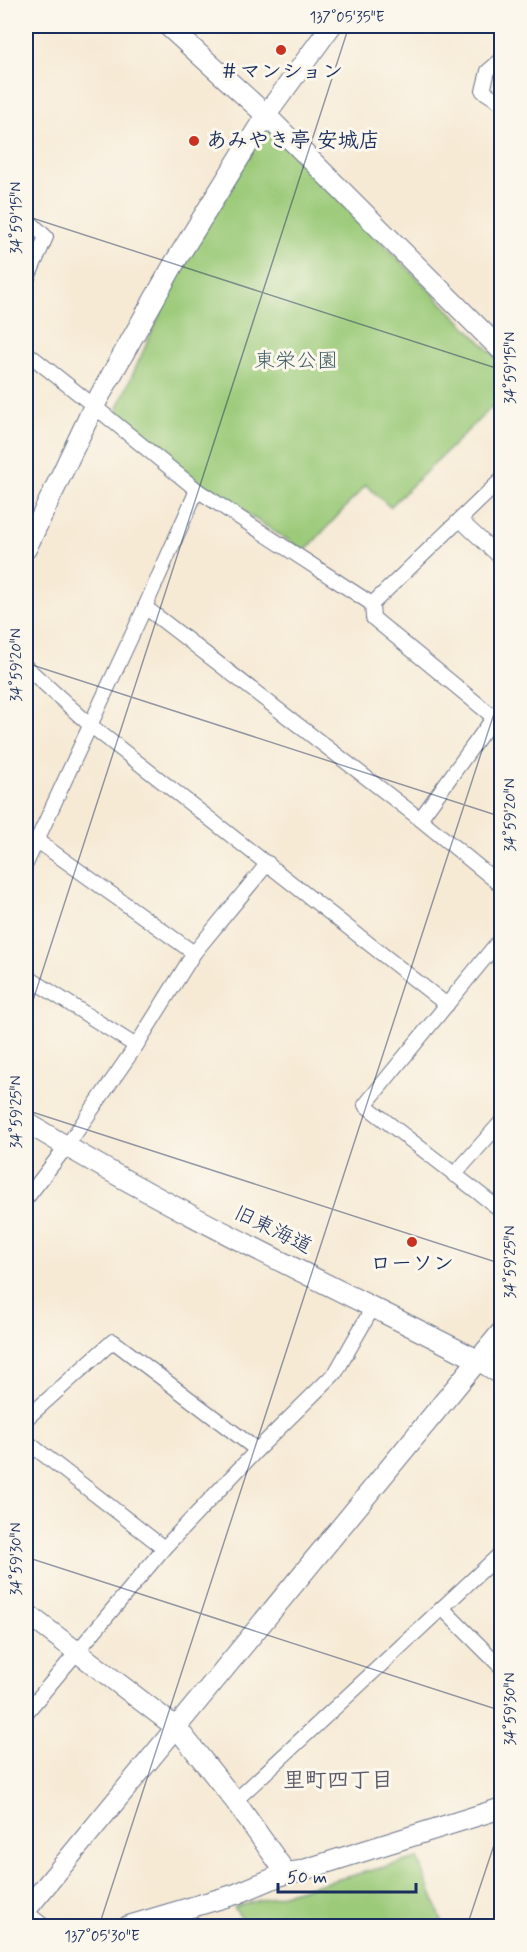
<svg xmlns="http://www.w3.org/2000/svg" width="527" height="1952" font-family="Mynerve,'Klee One',sans-serif">
<style>
.green{fill:#9bca79;stroke:#5b7c6c;stroke-width:1.5}
.lines{fill:none;stroke-linecap:round;stroke-linejoin:round}
.street-casing{stroke:#687088;stroke-width:16}
.secondary-casing{stroke:#687088;stroke-width:22}
.street{stroke:#fff;stroke-width:14}
.secondary{stroke:#fff;stroke-width:20}
.ticks{fill:none;stroke:#1b2f5e;stroke-width:1.5;stroke-opacity:0.45}
.poi-dot{fill:#c8321e;stroke:#fbf7ec;stroke-width:2}
.labels{text-anchor:middle;dominant-baseline:central;stroke-width:6;stroke-linejoin:round;paint-order:stroke}
.poi-label{font-size:21px;font-weight:bold;fill:#1b2f5e;stroke:#fbf7ec}
.park-label{font-size:21px;fill:#415e66;stroke:#fbf7ec}
.street-label{font-size:21px;fill:#1b2f5e;stroke:#fbf7ec}
.neighbourhood-label{font-size:22px;font-weight:bold;fill:#5c5969;stroke:#fbf7ec}
.neatline{fill:none;stroke:#1b2f5e;stroke-width:2}
.ticks-label{font-size:15px;text-anchor:middle;fill:#1b2f5e}
</style>
<rect width="100%" height="100%" fill="#fbf7ec"/>
<filter id="ink" filterUnits="userSpaceOnUse"><feTurbulence type="fractalNoise" baseFrequency=".0167" numOctaves="2"/><feDisplacementMap in="SourceGraphic" scale="12" xChannelSelector="R" yChannelSelector="G"/><feConvolveMatrix kernelMatrix="1 2 1 2 8 2 1 2 1" color-interpolation-filters="sRGB"/></filter>
<filter id="wash" filterUnits="userSpaceOnUse"><feTurbulence type="fractalNoise" baseFrequency=".008" numOctaves="4" result="noise"/><feDisplacementMap in="SourceGraphic" scale="24" xChannelSelector="R" yChannelSelector="G"/><feGaussianBlur stdDeviation="1.35" result="paint"/><feColorMatrix in="noise" values="0 0 0 0 0 0 0 0 0 0 0 0 0 0 0 0 0 1.4 0 .05"/><feComposite in="paint" operator="in"/></filter>
<g filter="url(#wash)">
<rect width="100%" height="100%" fill="#f6ead5"/>
<g class="green">
<polygon points="266,126 501,362 501,398 390,507 366,485 305,551 203,486 119,414 118,407 183,263"/>
<polygon points="418,1858 444,1926 246,1926 234,1907"/>
</g>
</g>
<g filter="url(#ink)">
<g class="lines">
<defs>
<g id="street">
<polyline points="502,59 488,71 483,91 502,103"/>
<polyline points="26,218 46,237 26,282"/>
<polyline points="26,352 94,406 197,490 372,604"/>
<polyline points="502,479 372,604 373,618 502,724"/>
<polyline points="460,520 502,559"/>
<polyline points="145,607 420,819 502,886"/>
<polyline points="26,667 90,725 447,1005"/>
<polyline points="420,819 494,717"/>
<polyline points="36,840 194,953"/>
<polyline points="26,864 145,607 197,490"/>
<polyline points="502,937 365,1105 502,1211"/>
<polyline points="26,976 136,1046"/>
<polyline points="454,1175 502,1121"/>
<polyline points="26,1199 66,1147 136,1046 194,953 268,863"/>
<polyline points="26,1419 113,1341 257,1450"/>
<polyline points="26,1441 164,1548"/>
<polyline points="442,1608 502,1668"/>
<polyline points="26,1713 164,1548 257,1450 336,1372 373,1307"/>
<polyline points="235,1801 502,1552"/>
</g>
<g id="secondary">
<polyline points="168,26 266,115 502,351"/>
<polyline points="26,549 94,406 175,262 266,115 331,26"/>
<path d="M26 1122C171 1211 326 1283 478 1360L502 1375"/>
<polyline points="26,1613 177,1728 235,1801 286,1873"/>
<polyline points="26,1910 502,1331"/>
<polyline points="26,1916 39,1926"/>
<polyline points="128,1926 236,1894 286,1873 300,1871 502,1808"/>
</g>
</defs>
<use href="#street" class="street-casing"/>
<use href="#secondary" class="secondary-casing"/>
<use href="#street" class="street"/>
<use href="#secondary" class="secondary"/>
</g>
</g>
<path class="ticks" d="M26 216 502 370M26 663 502 817M26 1022 349 26M26 1110 502 1264M26 1557 502 1711M99 1926 502 689M467 1926 502 1821"/>
<g class="poi-dot">
<circle cx="281" cy="50" r="6"/>
<circle cx="194" cy="141" r="6"/>
<circle cx="412" cy="1242" r="6"/>
</g>
<g class="labels">
<g class="poi-label">
<text x="281" y="72">＃マンション</text>
<text x="206" y="141" text-anchor="start">あみやき亭 安城店</text>
<text x="412" y="1264">ローソン</text>
</g>
<g class="park-label">
<text x="296" y="361">東栄公園</text>
</g>
<g class="street-label">
<text transform="translate(273 1230) rotate(26)">旧東海道</text>
</g>
<g class="neighbourhood-label">
<text x="338" y="1781">里町四丁目</text>
</g>
</g>
<rect width="527" height="1952" fill="none" stroke="#fbf7ec" stroke-width="66"/>
<path d="M278 1883v9h138v-9" fill="none" stroke="#1b2f5e" stroke-width="3"/>
<text x="287" y="1883" font-size="18" fill="#1b2f5e" stroke="#fbf7ec" stroke-width="4.5" paint-order="stroke">50 m</text>
<rect x="33" y="33" width="461" height="1886" class="neatline"/>
<g class="ticks-label">
<text x="347" y="22">137°05'35"E</text>
<text transform="translate(16 218) rotate(-90)" y="5">34°59'15"N</text>
<text transform="translate(510 368) rotate(-90)" y="5">34°59'15"N</text>
<text transform="translate(16 665) rotate(-90)" y="5">34°59'20"N</text>
<text transform="translate(510 815) rotate(-90)" y="5">34°59'20"N</text>
<text transform="translate(16 1112) rotate(-90)" y="5">34°59'25"N</text>
<text transform="translate(510 1262) rotate(-90)" y="5">34°59'25"N</text>
<text transform="translate(16 1559) rotate(-90)" y="5">34°59'30"N</text>
<text transform="translate(510 1709) rotate(-90)" y="5">34°59'30"N</text>
<text x="102" y="1941">137°05'30"E</text>
</g>
</svg>
